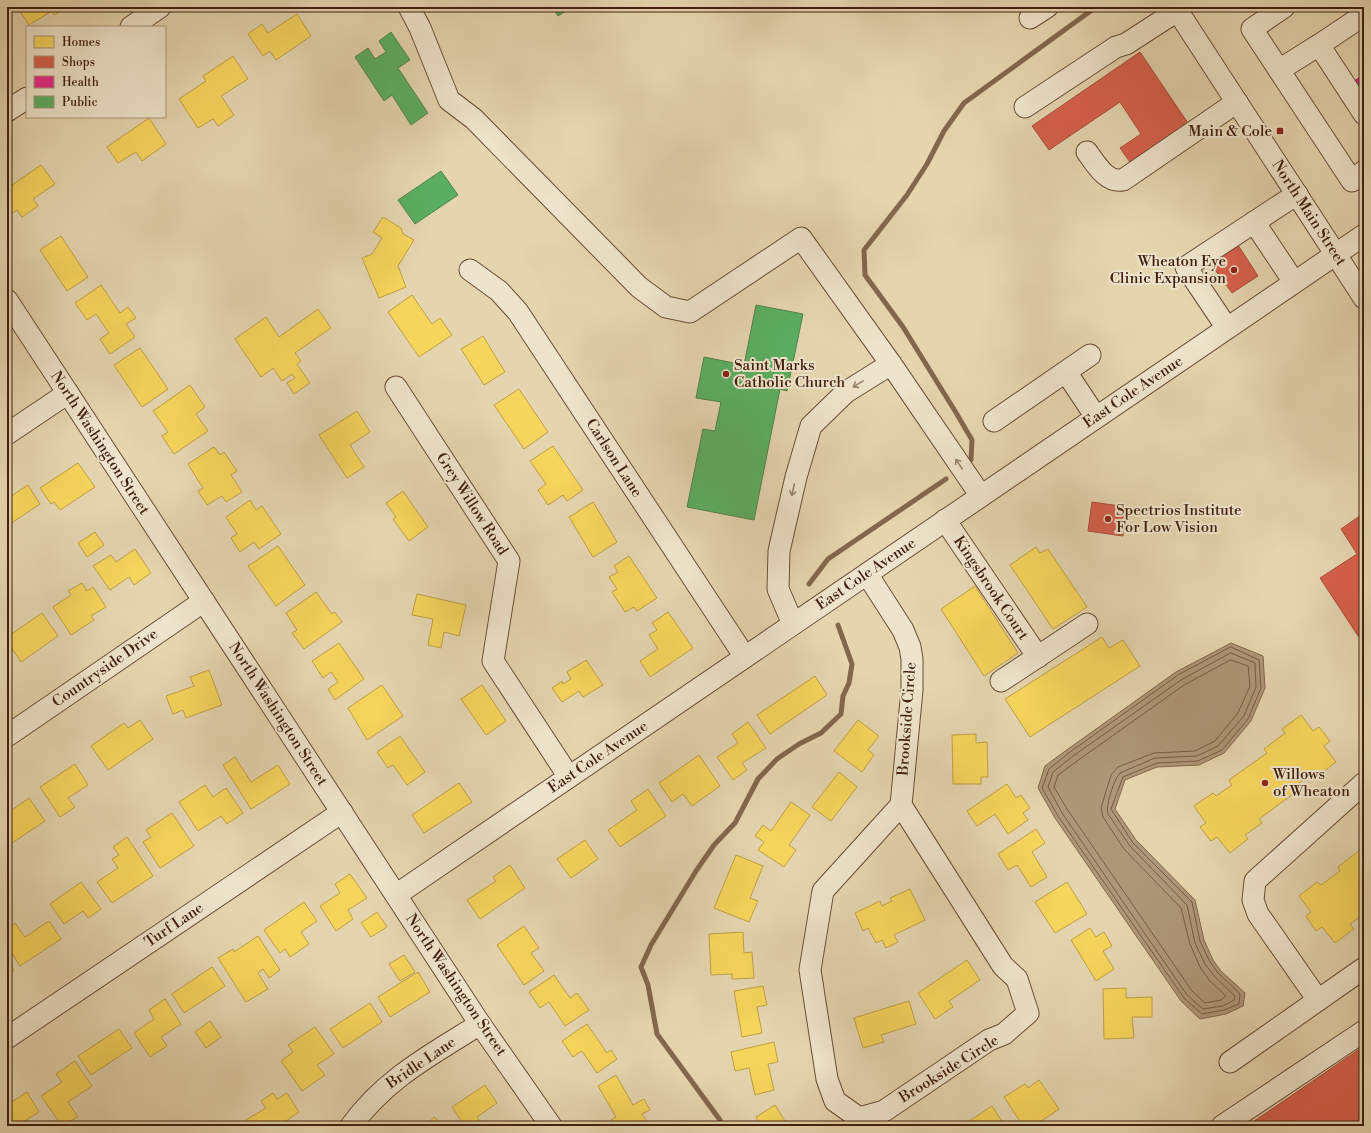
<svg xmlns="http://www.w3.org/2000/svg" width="1371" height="1133" font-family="'Libre Bodoni',serif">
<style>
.water{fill:#ad9779;stroke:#82674f}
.homes{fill:#f6d55c;stroke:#c09f45}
.shops{fill:#d6604d;stroke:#a94d3a}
.health{fill:#e7298a;stroke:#b52665}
.public{fill:#5aae61;stroke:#528348}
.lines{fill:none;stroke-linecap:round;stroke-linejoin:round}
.shore{stroke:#775c44;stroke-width:1}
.stream{stroke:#82674f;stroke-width:5}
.minor-casing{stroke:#6a4d37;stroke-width:23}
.minor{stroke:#eee4cb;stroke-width:21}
.oneway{stroke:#98826d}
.poi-dot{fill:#8f2418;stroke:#eee4cb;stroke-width:1.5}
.labels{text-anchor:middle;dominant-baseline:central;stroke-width:4;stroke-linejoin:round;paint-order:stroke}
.poi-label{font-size:15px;fill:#41200f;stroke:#eee4cb;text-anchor:start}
.street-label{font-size:15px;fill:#41200f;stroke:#eee4cb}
</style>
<rect width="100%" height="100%" fill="#e5d5af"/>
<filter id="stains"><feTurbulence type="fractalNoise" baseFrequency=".005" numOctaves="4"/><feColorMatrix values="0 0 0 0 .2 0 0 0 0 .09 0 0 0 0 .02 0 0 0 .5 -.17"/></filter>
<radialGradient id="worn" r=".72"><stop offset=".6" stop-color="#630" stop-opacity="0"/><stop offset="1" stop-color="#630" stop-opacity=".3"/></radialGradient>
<polygon class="water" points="1231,643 1263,656 1265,688 1251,721 1224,753 1199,765 1157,767 1125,780 1115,809 1136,840 1195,900 1204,940 1213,960 1221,971 1245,993 1243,1006 1226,1014 1200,1019 1181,1001 1055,818 1038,788 1045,766 1068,749 1176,672"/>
<g class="homes">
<polygon points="17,7 67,7 54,15 52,11 29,25"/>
<polygon points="297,14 311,36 276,60 270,51 263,56 248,34 262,24 268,33"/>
<polygon points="7,42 11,48 7,51"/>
<polygon points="233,56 248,79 221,96 234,115 218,126 213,119 198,128 179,99 206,81 203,76"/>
<polygon points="149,118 166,144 142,161 136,152 118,163 107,147"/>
<polygon points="41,165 55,184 33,199 38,206 22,217 17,210 7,217 7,179 12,185"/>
<polygon points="383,217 401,228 403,234 414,240 398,266 406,287 379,298 362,258 372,254 382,238 373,232"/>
<polygon points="61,236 88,277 67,291 40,250"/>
<polygon points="101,285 120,313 128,307 136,318 126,324 135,337 110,354 100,339 109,333 96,314 87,320 75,303"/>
<polygon points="412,295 432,324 440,318 452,335 419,357 388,312"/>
<polygon points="318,309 331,328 295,353 301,361 297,364 310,383 294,394 287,383 295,378 292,374 282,381 273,368 261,377 235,339 266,317 279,337"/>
<polygon points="483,336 505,372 484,385 461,349"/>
<polygon points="140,348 168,389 142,407 114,365"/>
<polygon points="190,385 205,407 196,414 208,431 174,454 162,436 168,432 153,411"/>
<polygon points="519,389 548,432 524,449 494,405"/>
<polygon points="357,411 370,432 350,445 364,467 347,478 319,435"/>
<polygon points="553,446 583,490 567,501 563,495 548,505 538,490 546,484 530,461"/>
<polygon points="214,447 220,455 224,452 237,471 231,475 242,492 226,502 222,496 207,505 198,491 203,488 188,464"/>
<polygon points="78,463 95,487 60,510 54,502 51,504 40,488"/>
<polygon points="28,485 40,504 7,526 7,499"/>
<polygon points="403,491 428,527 409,541 393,519 396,517 386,503"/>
<polygon points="250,500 256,510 262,506 281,534 259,549 254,542 240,552 231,538 237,534 226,517"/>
<polygon points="593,502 617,542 593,557 569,517"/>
<polygon points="95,532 104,545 87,557 78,543"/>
<polygon points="278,546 305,585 276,606 248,566"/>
<polygon points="1036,547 1040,553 1048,549 1087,607 1053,629 1010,565"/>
<polygon points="135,549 151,573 134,585 129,577 110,590 93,566 111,555 116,562"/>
<polygon points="629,556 657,598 637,611 634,607 625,612 612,592 617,589 609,577 618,572 614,566"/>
<polygon points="82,583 87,591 93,587 106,607 91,616 94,620 71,635 53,607 71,595 68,591"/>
<polygon points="975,586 1018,653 984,676 941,609"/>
<polygon points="316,592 332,614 335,612 342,622 304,649 292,633 297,630 286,613"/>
<polygon points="417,594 466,605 459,636 444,632 441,648 428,645 433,619 412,615"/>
<polygon points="668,612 693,648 650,677 640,661 658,649 649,635 657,630 652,623"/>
<polygon points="42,613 58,636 21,662 7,641 7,637"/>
<polygon points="1102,637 1109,648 1123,640 1140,666 1030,737 1005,699"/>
<polygon points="339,643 364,679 335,700 328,689 338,682 331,672 323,678 312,661"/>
<polygon points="586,660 603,685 583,697 579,691 562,702 552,688 562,681 563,684 571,679 567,672"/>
<polygon points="7,661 12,668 7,672"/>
<polygon points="209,670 222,705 186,718 183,710 173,714 166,696 194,686 190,677"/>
<polygon points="815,676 827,695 770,734 757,715"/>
<polygon points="382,685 403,716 367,740 348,708"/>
<polygon points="482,685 506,721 486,735 461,699"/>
<polygon points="1301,715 1313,731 1319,727 1330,741 1324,746 1336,762 1318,776 1314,772 1294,787 1297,791 1259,819 1262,823 1245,835 1248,839 1230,853 1217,837 1211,841 1200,827 1206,823 1194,806 1213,793 1216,796 1232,785 1229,780 1267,753 1264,749 1285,733 1282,729"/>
<polygon points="140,720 153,739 108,770 91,746 124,723 128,728"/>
<polygon points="858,720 879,736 868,750 874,755 862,772 834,751"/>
<polygon points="748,722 766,748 742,763 747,770 733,780 717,757 738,743 732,734"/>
<polygon points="976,734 976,743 987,742 988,777 981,777 981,784 953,784 952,735"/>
<polygon points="400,736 425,772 407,785 393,765 388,768 377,752"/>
<polygon points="699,755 720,786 692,806 683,794 672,802 659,783"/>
<polygon points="235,757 251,782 278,765 290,784 251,809 223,765"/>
<polygon points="75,764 88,785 68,798 75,807 60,817 40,787"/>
<polygon points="839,772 857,787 831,821 812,807"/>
<polygon points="459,783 472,802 424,833 412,815"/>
<polygon points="1007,784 1016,798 1021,795 1030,808 1023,813 1028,820 1008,834 995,814 977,826 967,811"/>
<polygon points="205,785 213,797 226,788 243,813 227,824 221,816 198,831 179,802"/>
<polygon points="648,789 666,816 620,847 608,830 637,810 631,801"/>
<polygon points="29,798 45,821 12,843 7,835 7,804 12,810"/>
<polygon points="791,802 810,815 789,845 796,850 784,867 758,850 764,842 755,836 763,825 771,831"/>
<polygon points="172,813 194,846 160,868 143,842 151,837 146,830"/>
<polygon points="1036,829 1045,843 1032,852 1047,877 1031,887 1017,865 1008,870 998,854"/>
<polygon points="127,837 153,876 112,903 97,882 118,868 112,859 119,855 113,847"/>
<polygon points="585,840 598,859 571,878 557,859"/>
<polygon points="1364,847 1364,914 1350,924 1354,929 1335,943 1322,927 1316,931 1306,916 1311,912 1299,896 1317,882 1321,885 1340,871 1338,867"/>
<polygon points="736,855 763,866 750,898 758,901 749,922 714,908"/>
<polygon points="510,865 525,888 480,919 467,900 496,881 493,877"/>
<polygon points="350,874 367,898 348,910 353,919 336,931 320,906 340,893 335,884"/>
<polygon points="81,882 101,909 88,918 83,911 64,924 50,904"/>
<polygon points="1067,882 1087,914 1055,933 1035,902"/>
<polygon points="910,889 925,920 894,935 898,942 886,948 882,940 876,943 868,928 863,931 855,913 880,901 882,906 892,901 890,898"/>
<polygon points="304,902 317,921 301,932 309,944 290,957 285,949 280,953 264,930"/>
<polygon points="377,912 387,927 371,937 361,923"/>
<polygon points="49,921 61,939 20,966 8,947 12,945 7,938 7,929 15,923 25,937"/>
<polygon points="524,926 539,948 531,953 544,971 524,985 497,945"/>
<polygon points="1090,928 1096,937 1104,932 1112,946 1103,951 1114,969 1096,981 1071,940"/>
<polygon points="743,932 744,953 752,952 754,978 732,979 732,974 711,975 709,934"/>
<polygon points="258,936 280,970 269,978 263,969 258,973 268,989 246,1002 218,958 233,949 234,952"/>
<polygon points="404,955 415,972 400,981 389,964"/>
<polygon points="7,959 14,970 7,975"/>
<polygon points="967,960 980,980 949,1001 953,1007 935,1019 918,993"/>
<polygon points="212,967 225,986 184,1013 172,994"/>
<polygon points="418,972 430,992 390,1017 378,997"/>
<polygon points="554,975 570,998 577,993 589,1010 565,1026 549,1002 540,1008 529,992"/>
<polygon points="763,986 767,1005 757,1007 762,1033 742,1037 734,991"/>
<polygon points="1126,988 1126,998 1152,997 1152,1017 1132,1017 1134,1038 1104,1039 1103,989"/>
<polygon points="165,999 181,1024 161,1037 167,1046 150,1057 134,1033 154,1019 149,1010"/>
<polygon points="909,1001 916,1024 881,1035 884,1042 863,1048 854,1018"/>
<polygon points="370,1003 382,1022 343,1048 330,1029"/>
<polygon points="210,1021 221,1037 206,1048 195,1032"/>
<polygon points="587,1024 607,1053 611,1050 617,1059 597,1073 582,1051 573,1057 562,1041"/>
<polygon points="315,1027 334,1054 317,1065 325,1075 302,1091 281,1061 293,1052 288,1045"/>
<polygon points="119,1029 132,1048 91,1075 78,1056"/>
<polygon points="774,1042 778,1062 768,1064 774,1090 755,1095 749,1068 735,1071 731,1052"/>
<polygon points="75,1061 92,1086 68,1102 78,1117 62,1126 41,1096 62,1082 56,1074"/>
<polygon points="616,1075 633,1105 644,1099 650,1110 642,1114 647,1122 641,1126 615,1126 611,1120 616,1117 598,1086"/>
<polygon points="1039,1080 1059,1109 1034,1126 1023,1126 1004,1097 1025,1084 1028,1088"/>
<polygon points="485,1085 497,1103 477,1117 483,1126 465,1126 452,1107"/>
<polygon points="27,1092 39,1112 23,1122 25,1126 7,1126 7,1105"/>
<polygon points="273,1093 277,1099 287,1093 299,1112 279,1126 250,1126 246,1120 266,1108 261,1101"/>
<polygon points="775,1105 788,1126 761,1126 756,1117"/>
<polygon points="992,1106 1005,1126 962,1126"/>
<polygon points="434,1117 444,1126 426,1126"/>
<polygon points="236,1122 239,1126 230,1126"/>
</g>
<g class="shops">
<polygon points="1140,52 1190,126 1132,165 1120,148 1141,134 1120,102 1049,150 1032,126"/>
<polygon points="1238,245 1258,276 1232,293 1210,263"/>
<polygon points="1092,502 1127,507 1123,536 1088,531"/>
<polygon points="1364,513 1364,645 1320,578 1357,554 1341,529"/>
<polygon points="1364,1046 1364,1126 1247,1126"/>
</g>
<polygon class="health" points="1364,74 1364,98 1353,82"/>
<g class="public">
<polygon points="552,7 572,7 558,16"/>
<polygon points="391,32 410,60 398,68 428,113 411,125 392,95 384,101 355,57 368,48 375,59 386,52 379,41"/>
<polygon points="441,171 458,195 415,224 398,200"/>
<polygon points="756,305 803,314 787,391 780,389 754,520 687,507 703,429 715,431 721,402 696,398 704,357 744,365"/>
</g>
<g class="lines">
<g class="shore">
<polygon points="1231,647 1259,660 1261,688 1248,719 1222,750 1198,761 1157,763 1123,777 1111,809 1133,843 1192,902 1200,941 1210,962 1218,973 1240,994 1239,1004 1224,1010 1202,1014 1184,998 1058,816 1042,788 1049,769 1070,752 1178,675"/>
<path d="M1231 653 1255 663 1256 687 1244 716 1218 746 1197 756 1155 758 1120 773C1114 779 1105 807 1108 814L1130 846 1187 905 1195 943 1205 964 1215 977 1235 996 1234 1000 1223 1006 1203 1009 1187 995 1062 813 1048 787 1053 772 1073 756 1181 680Z"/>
<polygon points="1231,660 1248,666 1250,686 1238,713 1215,741 1195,751 1154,753 1118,767 1111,775 1101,808 1103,817 1124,849 1181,908 1190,944 1200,967 1209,980 1226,996 1221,1000 1205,1003 1192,991 1067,809 1054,787 1058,775 1077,761 1184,685"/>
</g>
<g class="stream">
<polyline points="971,460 972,440 955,411 903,327 865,275 864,250 907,195 927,164 944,131 964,103 1096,7"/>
<polyline points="809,584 828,559 946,479"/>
<polyline points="722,1126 720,1120 657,1034 648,985 641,967 651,945 696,871 714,845 735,823 758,779 777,759 799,744 821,733 841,714 843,696 849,683 852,664 838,625"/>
</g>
<defs>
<g id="minor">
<polyline points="409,7 420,28 449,100 474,119 639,287 666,307 690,312 801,238 891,364 981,496"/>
<polyline points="1175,7 1364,298"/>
<polyline points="1284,7 1252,29 1352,181 1364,171"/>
<polyline points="1030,18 1047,7"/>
<polyline points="131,27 160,7"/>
<polyline points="1319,45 1364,114"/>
<polyline points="1279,70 1319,45 1364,15"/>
<polyline points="1025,107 1116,47 1126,44 1177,11"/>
<polyline points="7,111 27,98"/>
<path d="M1087 152C1096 164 1106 183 1123 180L1237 102"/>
<polyline points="1254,222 1294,282"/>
<polyline points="470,270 499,291 518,312 745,657"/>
<polyline points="7,300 480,1024 551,1126"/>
<polyline points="1227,328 1186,267 1297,194"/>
<polyline points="1066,372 1096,417"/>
<polyline points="396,387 509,561 493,661 569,777"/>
<polyline points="994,421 1090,355"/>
<polyline points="7,434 68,393"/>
<polyline points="945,520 1038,657"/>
<polyline points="867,574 903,630 910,647 912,659 912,690 901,805 1003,966 1017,979 1028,1013 1004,1034 989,1040 884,1111 859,1118 835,1101 827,1079 810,970 823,891 901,805"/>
<polyline points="793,624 778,589 779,551 796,477 811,426 846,392 891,364"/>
<polyline points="1001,681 1087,624"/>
<polyline points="7,736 204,601"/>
<polyline points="396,895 1364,235"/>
<polyline points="1318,1000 1258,914 1253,900 1255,881 1364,783"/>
<polyline points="7,1038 342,812"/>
<polyline points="1230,1062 1364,968"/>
<path d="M351 1126C386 1078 431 1055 480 1024"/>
<polyline points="1222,1126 1364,1031"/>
</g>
</defs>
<use href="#minor" class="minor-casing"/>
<use href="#minor" class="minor"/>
</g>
<defs><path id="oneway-shaft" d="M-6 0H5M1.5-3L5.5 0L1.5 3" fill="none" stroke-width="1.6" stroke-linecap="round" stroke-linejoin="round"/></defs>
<g class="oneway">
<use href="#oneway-shaft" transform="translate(858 384) rotate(149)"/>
<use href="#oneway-shaft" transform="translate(959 464) rotate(-124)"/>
<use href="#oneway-shaft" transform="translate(793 490) rotate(103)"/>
</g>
<g class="poi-dot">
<rect x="1276" y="127" width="8" height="8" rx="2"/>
<circle cx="1234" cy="270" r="4"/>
<circle cx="726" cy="374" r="4"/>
<circle cx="1108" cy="519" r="4"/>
<circle cx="1265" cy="783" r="4"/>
</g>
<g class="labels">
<g class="poi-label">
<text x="1272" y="131" text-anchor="end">Main &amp; Cole</text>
<text x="1226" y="261" text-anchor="end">Wheaton Eye<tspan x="1226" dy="17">Clinic Expansion</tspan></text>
<text x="734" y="365">Saint Marks<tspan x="734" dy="17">Catholic Church</tspan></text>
<text x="1116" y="510">Spectrios Institute<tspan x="1116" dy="17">For Low Vision</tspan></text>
<text x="1273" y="774">Willows<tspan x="1273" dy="17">of Wheaton</tspan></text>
</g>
<g class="street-label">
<text transform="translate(1309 213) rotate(57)">North Main Street</text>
<text transform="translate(1133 392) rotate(-34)">East Cole Avenue</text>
<text transform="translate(100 443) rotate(57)">North Washington Street</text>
<text transform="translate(614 458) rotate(57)">Carlson Lane</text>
<text transform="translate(472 504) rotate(57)">Grey Willow Road</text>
<text transform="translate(866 574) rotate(-34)">East Cole Avenue</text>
<text transform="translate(991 588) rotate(56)">Kingsbrook Court</text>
<text transform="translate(105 668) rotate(-35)">Countryside Drive</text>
<text transform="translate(278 714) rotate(57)">North Washington Street</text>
<text transform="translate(907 719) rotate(-86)">Brookside Circle</text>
<text transform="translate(598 757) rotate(-34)">East Cole Avenue</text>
<text transform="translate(174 925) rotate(-34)">Turf Lane</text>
<text transform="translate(456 985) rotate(56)">North Washington Street</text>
<text transform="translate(421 1063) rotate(-34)">Bridle Lane</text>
<text transform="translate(949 1069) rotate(-32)">Brookside Circle</text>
</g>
</g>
<rect width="1371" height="1133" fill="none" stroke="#e5d5af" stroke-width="24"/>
<rect x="8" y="8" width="1355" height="1117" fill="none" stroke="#41200f" stroke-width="2"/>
<rect x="12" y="12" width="1347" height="1109" fill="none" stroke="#41200f"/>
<rect x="26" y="26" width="140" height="92" fill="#eee4cb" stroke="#a99680"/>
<rect x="34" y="36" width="20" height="12" fill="#f6d55c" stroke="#a99680"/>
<text x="62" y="46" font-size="12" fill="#41200f">Homes</text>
<rect x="34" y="56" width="20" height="12" fill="#d6604d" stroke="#a99680"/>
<text x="62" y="66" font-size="12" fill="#41200f">Shops</text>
<rect x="34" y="76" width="20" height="12" fill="#e7298a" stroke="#a99680"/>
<text x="62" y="86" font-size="12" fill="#41200f">Health</text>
<rect x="34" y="96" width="20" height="12" fill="#5aae61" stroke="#a99680"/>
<text x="62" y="106" font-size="12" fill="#41200f">Public</text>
<rect width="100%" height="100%" filter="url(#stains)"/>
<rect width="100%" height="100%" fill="url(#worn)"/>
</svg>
